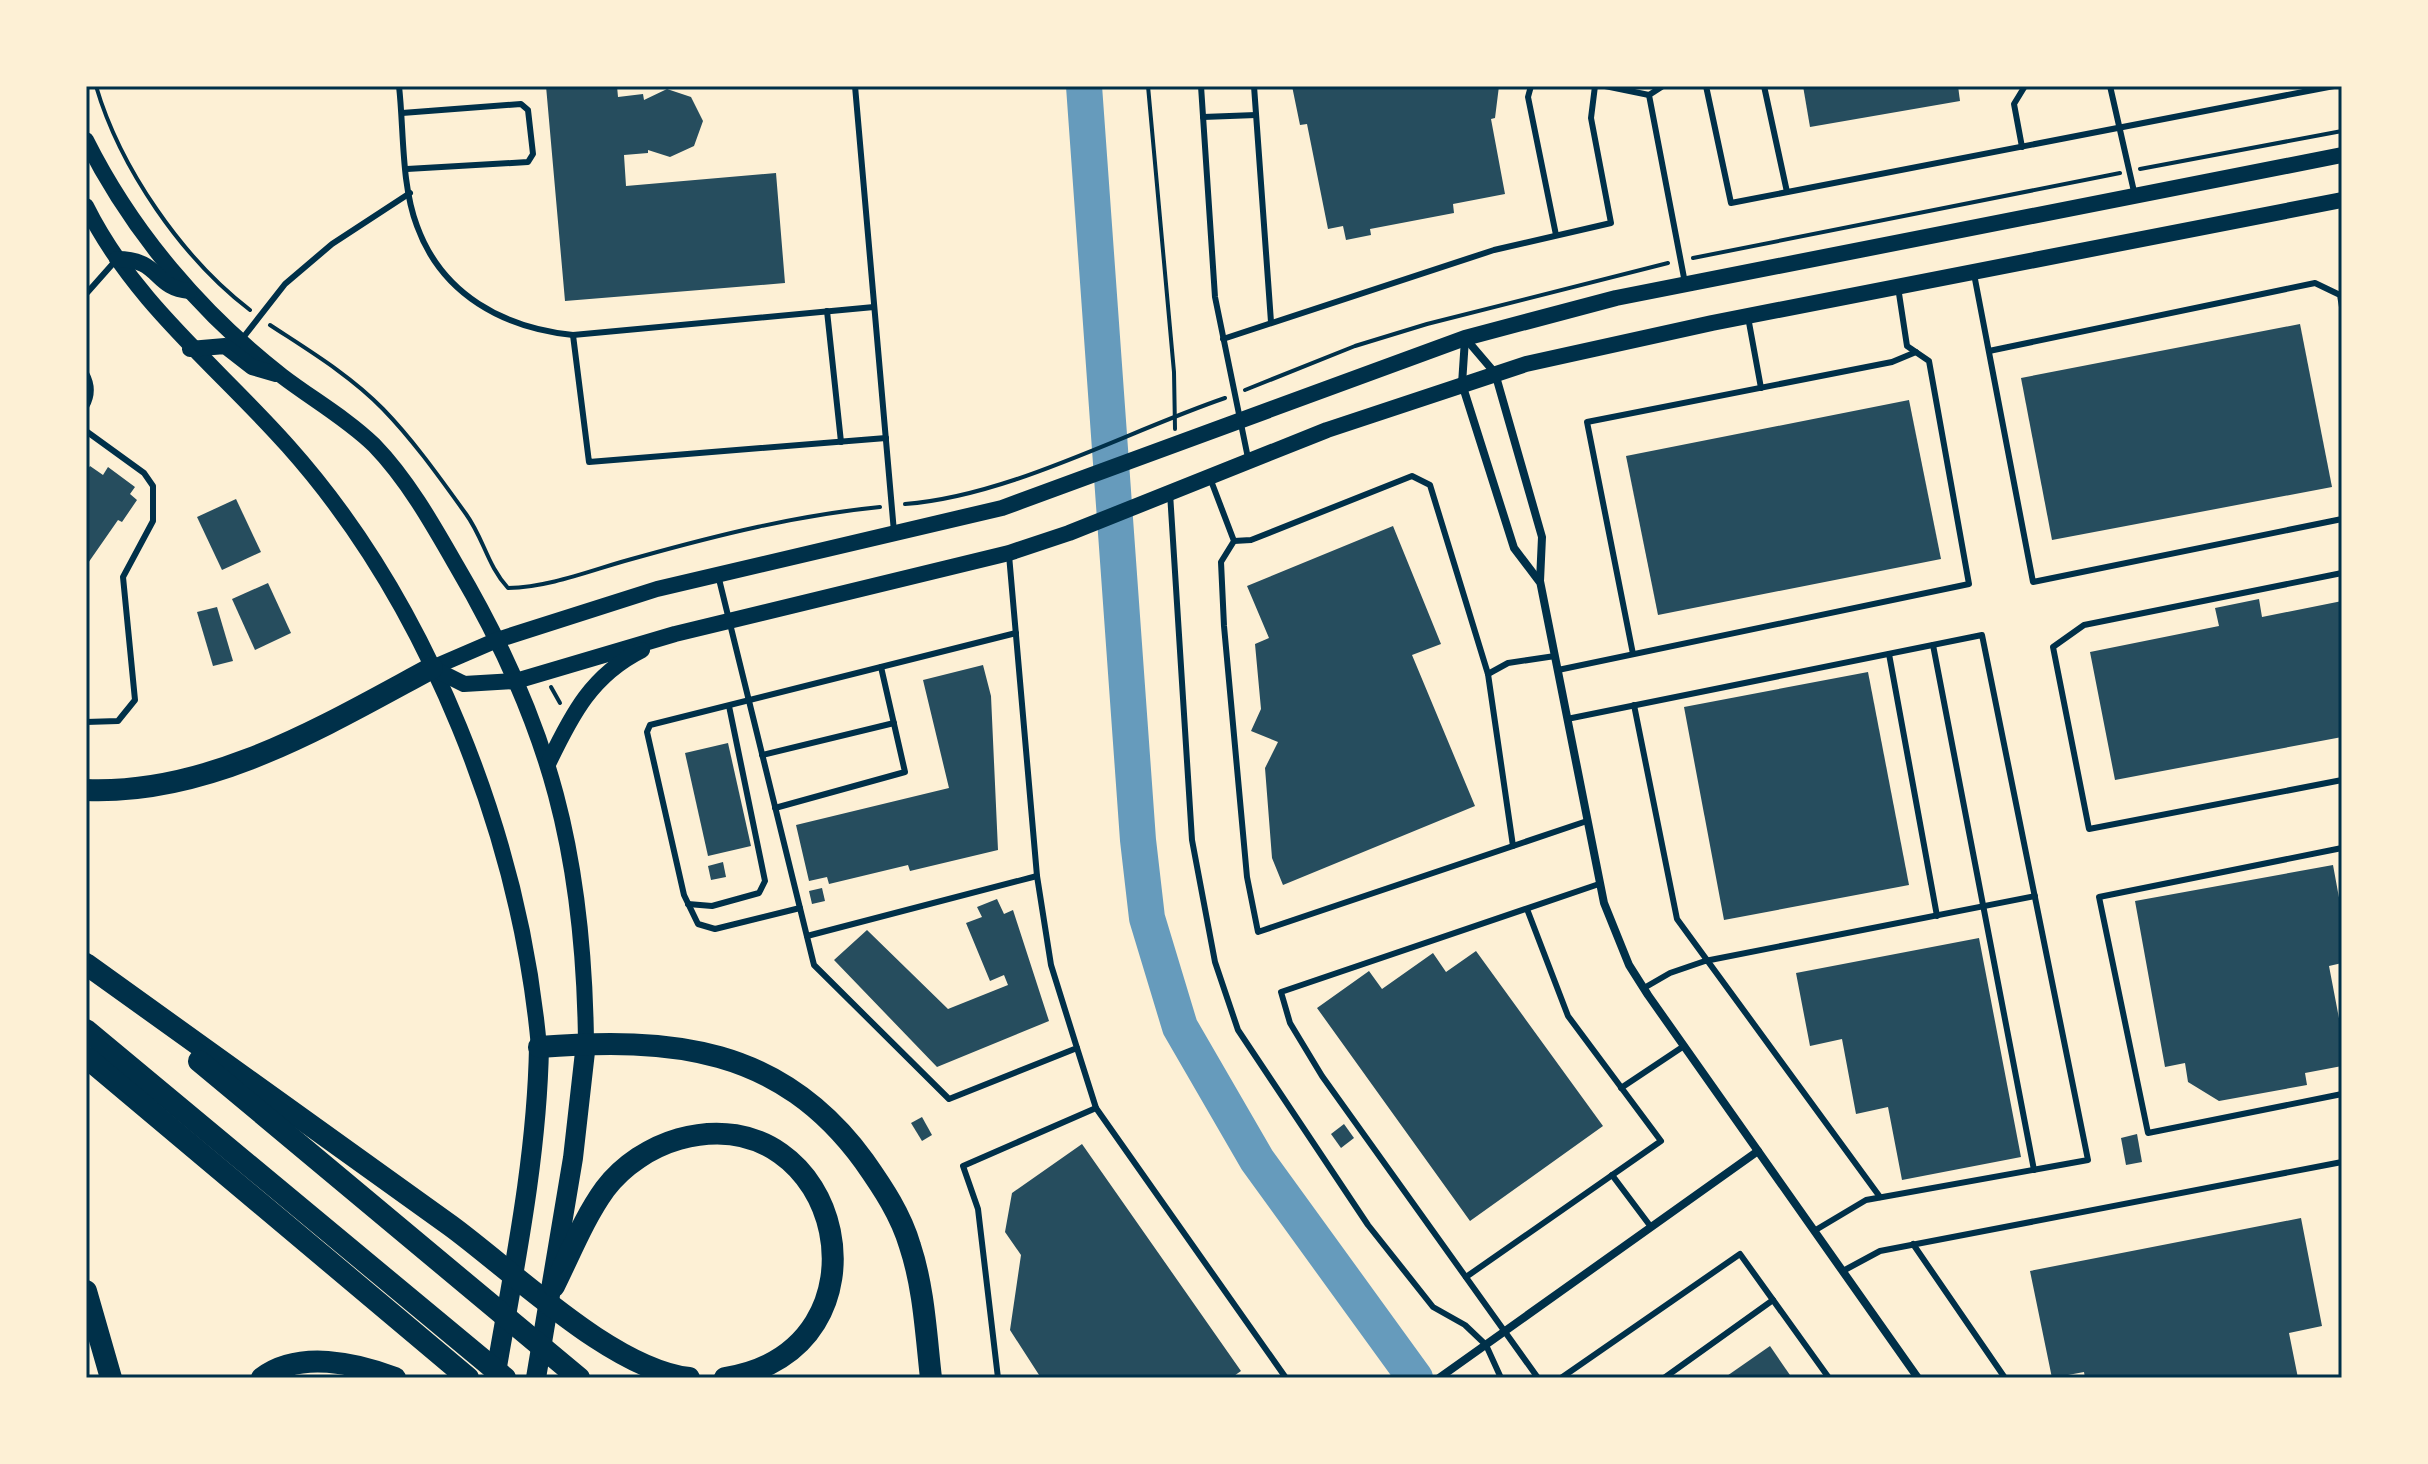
<svg xmlns="http://www.w3.org/2000/svg" width="2428" height="1464" font-family="'Source Serif 4',serif">
<style>
.lines{fill:none;stroke-linecap:round;stroke-linejoin:round}
.river{stroke:#669bbc;stroke-width:36}
.building{fill:#264d5e}
.path{stroke:#003049;stroke-width:4}
.service{stroke:#003049;stroke-width:6}
.minor{stroke:#003049;stroke-width:8}
.secondary{stroke:#003049;stroke-width:16}
.primary{stroke:#003049;stroke-width:20}
.motorway{stroke:#003049;stroke-width:22}
.neatline{fill:none;stroke:#003049;stroke-width:3}
</style>
<rect width="100%" height="100%" fill="#fdf0d5"/>
<g class="lines">
<polyline class="river" points="1084,86 1138,840 1147,918 1180,1027 1257,1160 1415,1378"/>
</g>
<g class="building">
<polygon points="546,86 617,86 618,97 643,94 644,100 667,89 691,97 703,121 694,146 670,157 648,150 648,153 624,155 626,186 776,173 785,283 565,301"/>
<polygon points="1292,86 1499,86 1495,118 1491,119 1505,194 1453,204 1454,213 1370,229 1371,235 1346,240 1343,226 1328,229 1307,124 1300,125"/>
<polygon points="1803,86 1958,86 1960,101 1810,127"/>
<polygon points="2300,324 2332,487 2052,540 2021,378"/>
<polygon points="1909,400 1941,559 1658,615 1626,456"/>
<polygon points="90,466 103,475 108,467 135,487 130,494 137,500 122,522 118,520 86,566 86,472"/>
<polygon points="236,499 261,552 222,570 197,517"/>
<polygon points="1393,526 1441,644 1412,655 1475,806 1283,885 1272,858 1265,768 1278,742 1251,731 1261,709 1255,644 1269,638 1247,586"/>
<polygon points="268,583 291,633 255,650 232,599"/>
<polygon points="2259,599 2262,617 2342,601 2342,737 2115,780 2090,652 2219,626 2215,608"/>
<polygon points="217,607 233,661 213,666 197,612"/>
<polygon points="983,665 991,696 998,850 910,871 908,865 829,884 827,877 809,881 796,825 949,788 923,680"/>
<polygon points="1868,672 1909,885 1724,920 1684,707"/>
<polygon points="728,743 751,846 708,856 685,753"/>
<polygon points="723,862 726,877 711,880 708,866"/>
<polygon points="2333,865 2342,914 2342,963 2329,966 2342,1034 2342,1066 2305,1073 2307,1085 2219,1101 2188,1082 2185,1063 2165,1067 2135,901"/>
<polygon points="822,888 825,901 812,904 809,891"/>
<polygon points="997,899 1004,914 1013,910 1049,1021 937,1067 834,960 867,930 948,1009 1008,985 1004,975 990,981 966,923 982,917 977,907"/>
<polygon points="1979,938 2021,1157 1902,1180 1888,1107 1856,1114 1842,1039 1810,1046 1796,973"/>
<polygon points="1476,951 1603,1126 1470,1221 1317,1008 1369,971 1382,989 1433,953 1446,972"/>
<polygon points="922,1117 932,1135 922,1141 911,1123"/>
<polygon points="1344,1124 1354,1138 1341,1148 1331,1134"/>
<polygon points="2137,1134 2142,1162 2126,1165 2121,1138"/>
<polygon points="1082,1144 1241,1371 1231,1378 1041,1378 1010,1330 1021,1255 1005,1232 1012,1193"/>
<polygon points="2301,1218 2322,1326 2289,1333 2298,1378 2085,1378 2084,1372 2052,1378 2030,1271"/>
<polygon points="1770,1346 1792,1378 1724,1378"/>
</g>
<g class="lines">
<g class="path">
<path d="M96 86C120 168 182 258 250 310"/>
<polyline points="1148,86 1174,372 1175,429"/>
<polyline points="2140,169 2342,131"/>
<polyline points="1693,258 2120,173"/>
<path d="M270 325C308 350 350 375 383 409 414 441 440 478 466 514 484 539 487 565 508 588 553 587 596 568 639 557 718 535 798 515 880 507"/>
<polyline points="1245,390 1355,346 1427,324 1668,263"/>
<path d="M905 504C1010 496 1125 432 1225 398"/>
<polyline points="551,687 560,703"/>
</g>
<g class="service">
<path d="M399 86C404 130 401 184 417 226 442 295 504 328 573 335L874 307"/>
<polyline points="855,86 894,532"/>
<polyline points="1201,86 1215,297 1248,458"/>
<polyline points="1254,86 1271,322"/>
<polyline points="1531,86 1528,97 1556,235"/>
<polyline points="1605,86 1649,95"/>
<polyline points="1663,86 1649,95 1685,283"/>
<polyline points="1706,86 1731,203 2334,86"/>
<polyline points="1764,86 1787,192"/>
<polyline points="2110,86 2135,196"/>
<polyline points="402,113 521,104 528,110 533,154 528,162 407,169"/>
<polyline points="1203,117 1256,115"/>
<polyline points="2022,147 2014,104 2025,86"/>
<polyline points="1974,274 2033,582 2342,519"/>
<polyline points="86,294 117,259"/>
<polyline points="827,311 841,442"/>
<polyline points="1748,317 1761,388"/>
<polyline points="573,335 589,462 886,438"/>
<polyline points="242,339 285,284 332,244 410,193"/>
<polyline points="1223,339 1494,250 1611,223 1591,118 1595,86"/>
<polyline points="1989,351 2315,283 2340,295 2342,307"/>
<path d="M86 373C92 384 93 395 86 407"/>
<polyline points="86,431 144,473 153,486 153,521 123,577 135,700 118,721 86,722"/>
<polyline points="1210,478 1234,541 1221,562 1224,626 1247,877 1258,932 1587,821"/>
<polyline points="1170,493 1192,840 1215,962 1238,1030 1368,1225 1433,1307 1465,1325 1486,1345 1501,1378"/>
<polyline points="1234,541 1251,540 1412,476 1430,485 1488,674 1513,846"/>
<polyline points="2342,573 2084,625 2053,647 2089,829 2342,780"/>
<polyline points="718,575 814,965 949,1099 1077,1048 1051,965 1037,876 1009,555"/>
<polyline points="1933,645 2034,1170"/>
<polyline points="1633,654 1587,422 1892,362 1916,352"/>
<polyline points="1889,654 1937,916"/>
<polyline points="1558,670 1969,584 1929,361 1907,346 1898,287"/>
<polyline points="1488,674 1508,663 1555,656"/>
<polyline points="1634,705 1677,919 1880,1197"/>
<polyline points="1567,719 1982,635 2088,1160 1866,1200 1814,1231"/>
<polyline points="762,755 894,723"/>
<polyline points="775,808 905,772 881,667"/>
<polyline points="2342,848 2099,897 2148,1133 2342,1094"/>
<polyline points="688,904 712,906 759,893 765,881 729,706"/>
<polyline points="800,908 715,929 698,924 684,895 647,732 650,725 1016,633"/>
<polyline points="807,936 1037,876"/>
<polyline points="1644,988 1670,973 1705,961 2035,896"/>
<polyline points="1077,1048 1096,1108"/>
<polyline points="1621,1088 1684,1046"/>
<polyline points="1612,1175 1651,1227"/>
<polyline points="1913,1244 2005,1378"/>
<polyline points="1843,1271 1880,1251 2342,1162"/>
<polyline points="1466,1277 1661,1141 1568,1016 1527,909"/>
<polyline points="998,1378 978,1209 963,1166 1096,1108 1286,1378"/>
<polyline points="1538,1378 1322,1076 1290,1023 1281,992 1599,884"/>
<polyline points="1561,1378 1740,1254 1829,1378"/>
<polyline points="1664,1378 1773,1300"/>
</g>
<g class="minor">
<polyline points="1465,339 1462,384 1514,548 1539,581"/>
<polyline points="1466,339 1495,373 1542,537 1540,581 1604,903 1629,965 1648,995 1918,1378"/>
<polyline points="1439,1378 1758,1151"/>
</g>
<g class="secondary">
<path d="M86 140C132 232 201 313 282 376 312 399 346 418 374 445 407 479 432 523 456 565 551 726 584 857 586 1043"/>
<path d="M86 206C134 303 218 367 288 446 429 604 520 837 539 1047"/>
<path d="M117 259C161 259 153 288 189 291"/>
<polyline points="190,349 225,346 252,367 276,374"/>
<polyline points="432,668 497,640 657,589 1002,508 1465,338 1616,298 2342,155"/>
<polyline points="432,668 464,684 516,681 675,634 1009,553 1069,533 1327,430 1526,364 1712,323 2342,200"/>
<path d="M549 762C572 714 592 675 642 650"/>
</g>
<g class="primary">
<path d="M495 1378C514 1268 537 1158 539 1047"/>
<polyline points="536,1378 573,1158 586,1043"/>
</g>
<g class="motorway">
<path d="M86 790C211 795 326 725 432 668"/>
<path d="M86 964C208 1051 330 1138 451 1226 515 1273 612 1369 689 1378"/>
<polyline points="86,1030 505,1378"/>
<path d="M539 1047C671 1037 780 1046 864 1161 883 1188 901 1215 910 1246 924 1288 926 1335 931 1378"/>
<polyline points="86,1057 468,1378"/>
<polyline points="199,1061 579,1378"/>
<path d="M554 1286C570 1254 584 1218 605 1189 623 1165 651 1147 679 1139 844 1094 901 1350 725 1378"/>
<polyline points="86,1291 111,1378"/>
<path d="M262 1378C299 1350 356 1363 395 1378"/>
</g>
</g>
<rect width="2428" height="1464" fill="none" stroke="#fdf0d5" stroke-width="176"/>
<rect x="88" y="88" width="2252" height="1288" class="neatline"/>
</svg>
